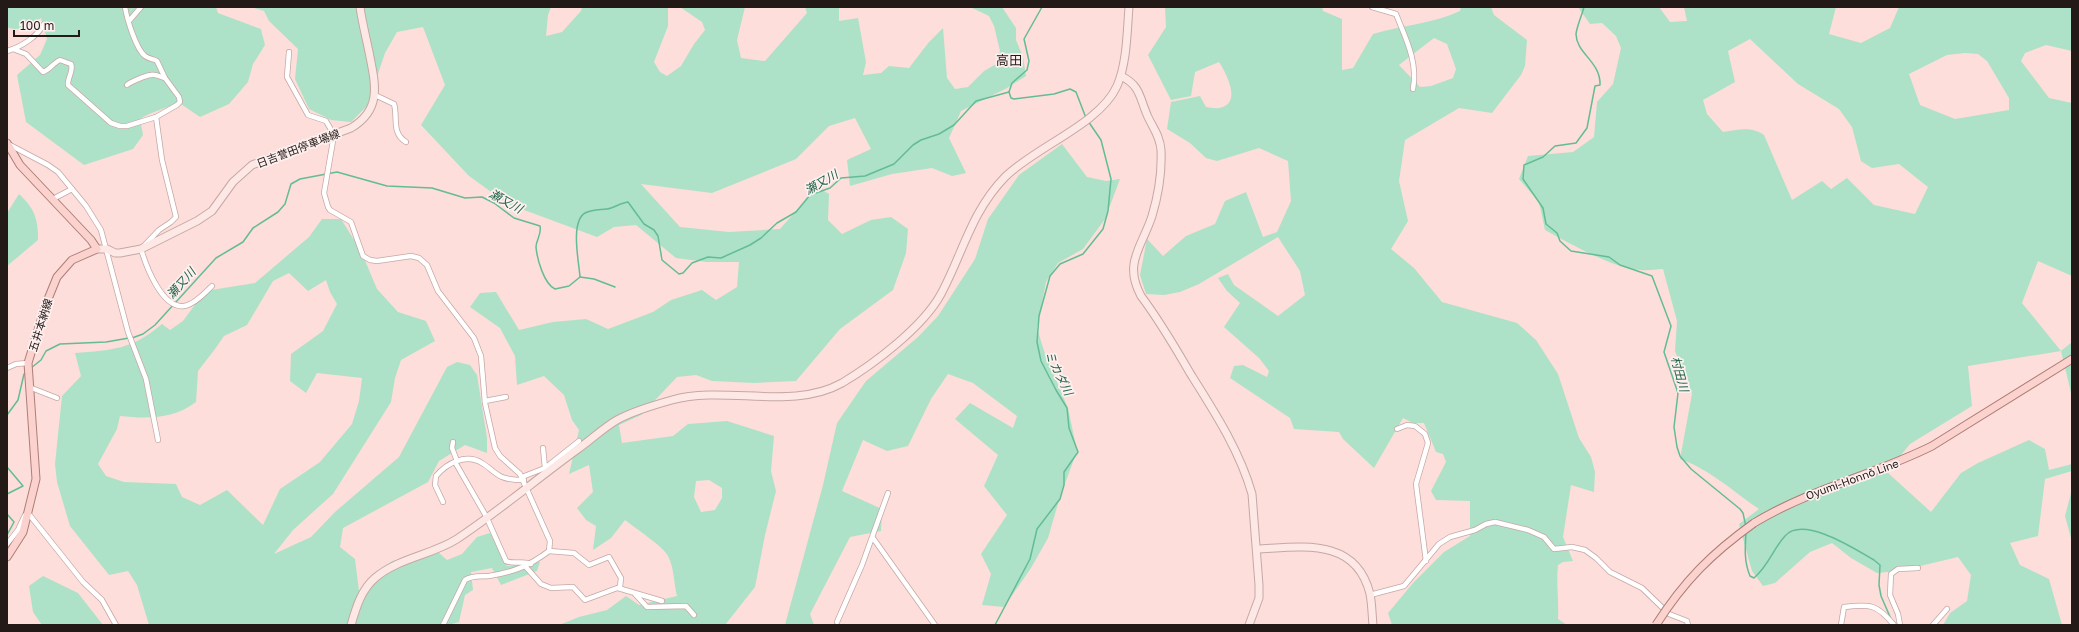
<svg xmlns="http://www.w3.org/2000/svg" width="2079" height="632" font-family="'Golos Text','Noto Sans JP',sans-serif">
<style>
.green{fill:#ade2c8;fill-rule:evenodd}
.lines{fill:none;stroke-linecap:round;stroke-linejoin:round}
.stream{stroke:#63bc95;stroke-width:1.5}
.street-casing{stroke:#c5a8a4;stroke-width:6}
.secondary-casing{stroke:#c5a8a4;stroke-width:9}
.primary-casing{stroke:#ad7e78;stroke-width:9}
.street{stroke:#fff;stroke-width:4.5}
.secondary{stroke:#fde8e6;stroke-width:7}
.primary{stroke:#fbd2cd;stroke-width:7}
.primary-bridge-casing{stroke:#ad7e78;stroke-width:9;stroke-linecap:butt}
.primary-bridge{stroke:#fbd2cd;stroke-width:7}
.labels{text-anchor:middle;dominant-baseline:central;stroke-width:3.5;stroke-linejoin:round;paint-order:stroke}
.street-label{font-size:11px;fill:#231917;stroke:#fdf0ef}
.water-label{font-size:12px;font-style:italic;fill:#1f6247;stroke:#fdf0ef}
.quarter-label{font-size:13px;fill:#231917;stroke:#fdf0ef}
</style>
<rect width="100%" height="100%" fill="#fddeda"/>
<g class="green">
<path d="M7 7H216L218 13 261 29 265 45 253 64 248 82 229 104 200 117 178 102C166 109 152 111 140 119L143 135 133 149 84 165 26 122 17 75 40 55 47 39 41 18C32 24 18 33 7 27Z"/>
<path d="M251 7H551L548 15 546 36 562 32 581 11 582 7H668V26L654 62 660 72 667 76 681 66 694 44 705 30 702 22 680 7H745L737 40 741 58 765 61 807 13 805 7H839V21L858 18 866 62 863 75 881 73 889 66 909 68 929 42 943 28 947 78 955 89 968 87 984 71 996 64 1000 51 994 26 989 16 970 7H1002L1016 28V40L1023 57 1026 76 1007 88 961 111 949 138 966 173 952 176 932 168 892 174 850 186 847 160 871 149 855 118 829 126 796 159 712 193 641 184 680 227 729 232 780 229 817 187 829 194 828 220 842 234 871 220 891 217 908 229 906 253 893 290 840 329 796 381 754 383 712 381 696 375 677 377 641 415 619 425 622 443 673 436 688 424 727 421 774 436 771 471 776 491 765 535 755 587 725 625H559L579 617 607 610 626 596 639 605 677 596C674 584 674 567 668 556 664 547 635 528 625 520L611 538 593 550 596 526 586 520 577 508 593 492 589 465 569 474 579 430 572 420 564 395 544 376 517 385 515 356 500 328 470 307 480 293 496 292 519 330 553 322 586 319 608 329 653 312 671 300 702 290 716 300 737 287 739 262H707L676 258 636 225 614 227 597 237 508 204 469 176 421 125 445 85 423 27 397 32 385 53 367 106 351 122 331 120 309 109 295 79 298 49 269 21 264 11ZM709 480 722 488V498L715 510 701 512 694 497 696 481Z"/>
<path d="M1165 7H1322L1323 11 1342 19V70L1353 68 1373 34C1402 25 1433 24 1460 11L1461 7H1491L1494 15 1527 40 1525 66 1521 75 1492 113 1459 108 1405 140 1399 181 1408 221 1391 249 1414 268 1442 302 1517 323 1536 340 1558 374 1579 438 1591 457 1595 472 1594 492 1571 485 1563 537 1573 561 1563 562 1558 565C1556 583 1559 600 1558 619L1567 625H1392L1388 613 1413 583 1444 552 1470 536V501L1436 500 1431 491 1446 462 1443 454 1436 452 1424 423H1413L1403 418 1374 468 1343 439 1339 432 1294 429 1290 418 1230 378 1234 366 1243 365 1267 377 1269 371 1259 358 1224 327 1240 303 1227 291 1218 278 1228 274 1234 285 1278 316 1305 295 1300 271 1278 237 1199 284 1180 292 1164 295 1146 294 1140 275 1147 239 1163 256 1186 236 1215 224 1225 201 1246 192 1263 237 1277 232 1291 201 1288 161 1259 148 1217 161 1206 158 1190 143 1167 129 1171 102 1200 96 1206 107C1210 107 1215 109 1219 108 1243 104 1226 73 1219 62L1195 72 1191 96 1171 100 1148 55 1166 27ZM1434 38 1447 44 1456 69 1453 78 1431 86 1420 87 1399 65Z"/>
<path d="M1578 7H1659L1670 22 1687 21 1684 7H1836L1829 34 1861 43 1890 28 1899 7H2072V51L2046 45 2025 53 2021 61 2049 98 2072 103V276L2038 261 2022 303 2061 351 2072 342V397L2061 351 1968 366 1972 406 1910 444 1887 472 1931 512 1961 473 1978 463 2029 440 2045 449 2049 470 2072 464V471L2045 479 2038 536 2010 543 2020 565 2049 579 2062 625H1943L1950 613 1967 601 1971 575 1958 557 1920 566 1915 565 1898 571 1877 573 1851 558 1832 543 1810 552 1775 583 1763 586 1752 571 1739 524 1759 509C1734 492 1709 469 1680 459L1692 394 1675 351 1677 321 1663 269C1656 269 1648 271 1641 270 1614 269 1569 243 1545 230L1539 202 1519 179 1528 156 1573 152 1594 137 1597 102 1613 84 1621 48 1616 36 1602 23 1590 24ZM1750 39 1798 84 1839 109 1852 127 1861 161 1872 168 1899 164 1928 187 1915 214 1874 205 1847 178 1831 189 1822 181 1792 200 1764 135C1751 126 1738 130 1723 132L1707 114 1703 100 1735 82 1728 51ZM1965 53 1978 54 1987 61 2009 98V110L1955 119 1920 105 1909 74 1947 55Z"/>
<polygon points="1062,144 1087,177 1106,181 1120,179 1105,219 1083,249 1058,263 1046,282 1037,328 1045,354 1068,408 1077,451 1060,497 1048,538 1031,568 1004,607 982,605 991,574 981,554 1007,515 984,486 998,455 955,419 970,403 1013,428 1017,416 973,383 948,374 931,399 908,446 887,451 863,440 842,491 882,509 881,531 850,537 810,614 814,625 785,625 823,485 837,423 866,381 918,337 938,316 975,259 988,219 1019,175"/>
<path d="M19 194C35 209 38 219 38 240L7 266V213Z"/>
<path d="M322 219H341L361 251 377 289 398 312 426 321 435 341 401 360 395 378 391 402 333 494 293 530 274 554 311 537 335 512 399 457 447 367 457 362 470 365 477 375 487 438V453L465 445 439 461 428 482 343 528 340 547 355 559 359 591 392 561 438 552 447 560 462 554 477 537 490 533 507 566 540 562 537 571 501 585 492 568 471 572 473 590 465 595 459 622 448 625H149L137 585 128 571 109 575 70 526 57 482 55 464 62 396 81 376 75 353C112 350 132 350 162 324L170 330 183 321 205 291 255 283 309 237ZM289 273 308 291 326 280 330 292 337 304 323 331 291 354 290 381 306 393 317 373 362 378 359 401 352 424 320 462 280 489 263 525 227 490 200 505 182 497 176 484 124 482 106 476 98 464 117 429 120 416C147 419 174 419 196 402L198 371 215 349 224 336 247 325 273 281Z"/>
<polygon points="2072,489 2072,542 2065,516"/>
<polygon points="43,576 78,593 103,625 42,625 33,612 29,586"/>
</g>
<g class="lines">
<g class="stream">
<path d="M1584 7C1582 15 1577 26 1576 34 1576 53 1601 62 1600 85L1595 86 1587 128 1576 143 1555 146 1543 157 1524 165 1523 179 1543 208 1546 224 1557 233 1560 241 1571 251 1609 257 1620 265 1652 276 1671 326 1664 352 1678 393 1674 427 1677 447 1680 456 1691 469 1740 509 1743 513 1746 527"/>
<polyline points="1009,92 1011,98 1014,99 1054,94 1070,89 1076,92 1086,118"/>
<polyline points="1009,92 1012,83 1027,70 1029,61 1024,39 1042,7"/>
<polyline points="580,277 594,279 615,287"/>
<path d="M132 338 143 334 155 325 216 258 243 242 253 228 278 212 285 204 291 184 300 179 337 172 387 186 432 188 465 198 482 197 494 203 514 218 540 226C542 234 536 240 536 247 537 259 544 284 555 289L569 286 580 277C579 262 570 222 585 213 593 209 599 210 607 209 614 208 620 203 628 202L644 224 654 230 658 236 662 260 679 274 683 273 692 263 708 257 721 258 750 245 761 238 777 223 796 212 810 195 830 188 841 178 865 176 894 164 913 145 921 140 939 134 954 125 976 101 1009 92"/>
<polyline points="31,368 41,360 46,351 60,344 106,342 129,338"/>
<polyline points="7,415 18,400 24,374 27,372"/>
<polyline points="7,467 23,486 7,494"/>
<polyline points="7,514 14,522 7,535"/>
<path d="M1746 533C1745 548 1744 562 1750 576L1754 578C1769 565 1773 549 1785 536 1803 515 1855 549 1874 560L1880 565 1879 585 1881 596 1891 619"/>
<polyline points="995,625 1030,559 1037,529 1060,499 1064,485 1064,472 1078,452 1069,428 1067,408 1056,390 1041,361 1037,342 1039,316 1050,276 1060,264 1083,254 1103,229 1108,211 1111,179 1101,140 1088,121"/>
</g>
<defs>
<g id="street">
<path d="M1372 7 1396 14C1406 39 1418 62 1413 89"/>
<polyline points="129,21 141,7"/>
<path d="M13 49 26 54 43 72C50 70 53 63 60 60L71 64C74 71 67 78 68 85L111 123 120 126H127L156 117 177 105 180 102 179 97 165 78 157 61C154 59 149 59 145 56 136 49 127 19 125 7"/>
<path d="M7 51C21 47 37 37 44 24"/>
<path d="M289 52 287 77 308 115 326 121 334 135 324 193 328 207 330 210 351 222 363 256 370 260 377 261 411 256 419 258 427 265 438 291 474 338 481 356 485 403 495 448 500 456 520 474 550 541 549 551C529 566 514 572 489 576 480 577 473 575 465 580L443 625"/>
<path d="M127 85C130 82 147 75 151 75 155 74 161 77 165 78"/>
<path d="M375 95 394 104C398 117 391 133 406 142"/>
<path d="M156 117 162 160 176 217 171 222 159 230 141 249C146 266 162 309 184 306 194 305 206 292 212 286"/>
<polyline points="10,145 48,165 58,172 86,206 101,230 128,332 146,379 158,440"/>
<polyline points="53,199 72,189"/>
<polyline points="7,368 16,364 28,363"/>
<polyline points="29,387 57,398"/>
<polyline points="485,401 506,397"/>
<polyline points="1397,429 1407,425 1415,426 1425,434 1428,443 1416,484 1426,561"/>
<polyline points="453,442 452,448 457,461"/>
<polyline points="543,448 545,468"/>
<path d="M455 462 486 516 506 561C514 565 524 560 531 564"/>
<polyline points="522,477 545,468 579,441"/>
<path d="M443 502 435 485 436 476C447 463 466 453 482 463 489 467 495 474 502 477 509 480 517 480 524 480"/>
<polyline points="873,538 935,625"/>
<polyline points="7,544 18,530 25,515 28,513 83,582 102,600 116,625"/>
<polyline points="525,566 541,584 551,588 573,587 585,600 620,587 621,578 609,557 589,565 574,553 549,551"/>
<polyline points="618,588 662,601"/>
<polyline points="635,594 647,607 686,606 694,615"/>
<polyline points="1370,595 1404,586 1439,544 1450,537 1475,530 1486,524 1495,522 1528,530 1544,537 1554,549 1572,547 1585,550 1596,558 1610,572 1642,588 1669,614 1687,621 1688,625"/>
<polyline points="837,622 862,565 888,493"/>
<path d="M1841 625 1844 607C1870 604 1877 604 1894 625"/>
<polyline points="1900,625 1898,614 1890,595 1891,574 1898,569 1918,568"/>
<polyline points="1933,625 1947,609"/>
</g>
<g id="secondary">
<path d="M1121 76C1141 86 1139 97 1148 117 1153 128 1160 136 1161 150 1162 171 1158 196 1152 216 1142 247 1123 263 1141 296 1159 320 1175 347 1190 373 1214 411 1240 451 1252 494L1259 585V598L1249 625"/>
<path d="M97 249H107L115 253H120L141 249 197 221 212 211 233 182 252 165 351 128C383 109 375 83 369 52 366 37 362 22 360 7"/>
<path d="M1257 549C1302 547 1356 537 1370 594 1372 604 1372 615 1373 625"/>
<path d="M351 625C356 608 361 590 375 578 398 558 432 555 457 539 499 511 538 478 578 449 591 440 603 428 617 420 633 411 654 405 672 400 726 385 792 411 842 383 874 364 923 327 941 294 963 253 971 212 1005 177 1035 147 1100 124 1117 86 1127 63 1127 32 1129 7"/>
</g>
<g id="primary">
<polyline points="7,143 20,165 91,240 97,249 72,260 57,277 46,304 28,363 36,479 23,532 7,557"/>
<path d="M1754 523C1810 489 1874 475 1932 446L2072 359"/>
</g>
</defs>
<use href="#street" class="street-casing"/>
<use href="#secondary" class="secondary-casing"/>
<use href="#primary" class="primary-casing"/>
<use href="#street" class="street"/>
<use href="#secondary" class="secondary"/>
<use href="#primary" class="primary"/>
<defs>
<path id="primary-bridge" d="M1656 625C1684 581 1711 554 1754 523"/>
</defs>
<use href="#primary-bridge" class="primary-bridge-casing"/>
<use href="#primary-bridge" class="primary-bridge"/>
</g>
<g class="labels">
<g class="street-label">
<text transform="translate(298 148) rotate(-21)">日吉誉田停車場線</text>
<text transform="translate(40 325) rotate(-73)">五井本納線</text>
<text transform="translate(1852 479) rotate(-20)">Oyumi-Honnō Line</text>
</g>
<g class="water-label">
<text transform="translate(821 182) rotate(-30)">瀬又川</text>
<text transform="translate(506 201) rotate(29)">瀬又川</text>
<text transform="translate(181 283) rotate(-48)">瀬又川</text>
<text transform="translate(1059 373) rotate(64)">ミカダ川</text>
<text transform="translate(1680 374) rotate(75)">村田川</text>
</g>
<g class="quarter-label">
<text x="1009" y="60">高田</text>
</g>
</g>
<rect width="2079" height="632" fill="none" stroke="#231917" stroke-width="16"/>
<path d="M14 30v6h65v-6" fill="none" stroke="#231917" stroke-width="2"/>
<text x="20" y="30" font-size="12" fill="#231917" stroke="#fdf0ef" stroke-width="3" paint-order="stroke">100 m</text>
</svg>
